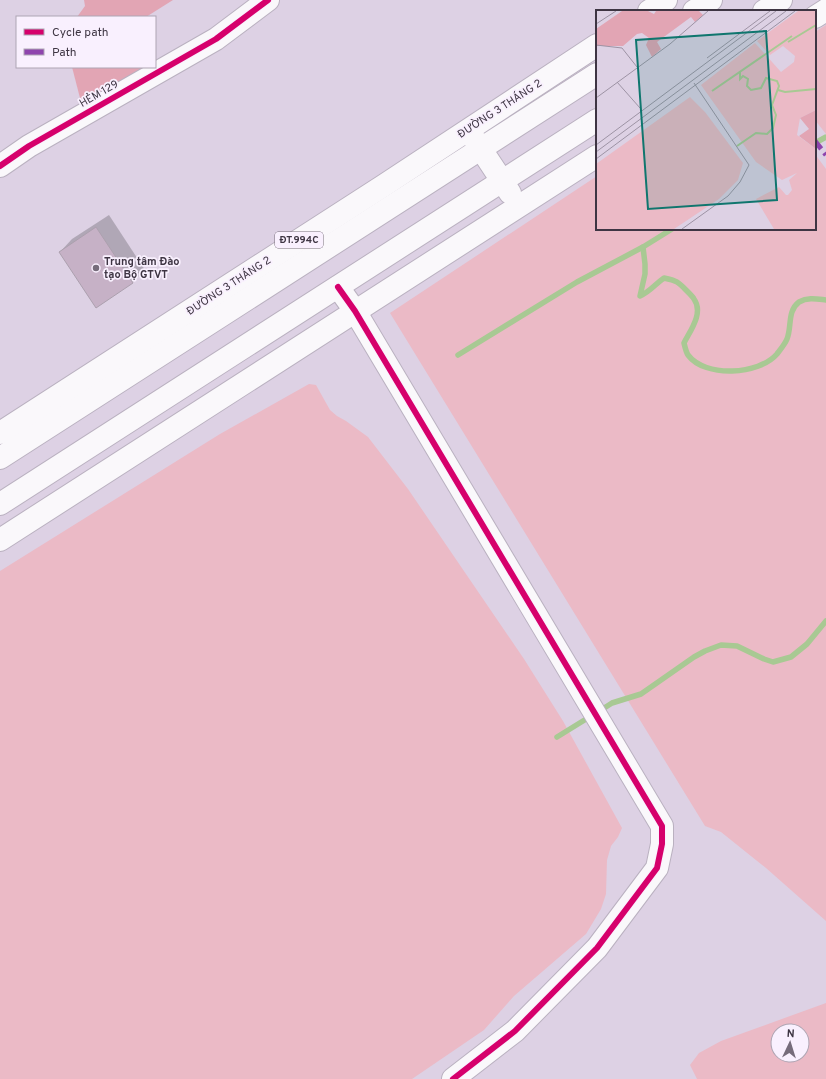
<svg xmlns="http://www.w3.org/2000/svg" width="826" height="1079" font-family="Overpass,sans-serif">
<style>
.green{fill:#ebbac6;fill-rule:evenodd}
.forest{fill:#e2a5b4}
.shadow{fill:#0003}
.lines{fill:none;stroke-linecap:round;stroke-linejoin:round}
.stream{stroke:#a8c993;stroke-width:5.5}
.building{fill:#c6b1c6;stroke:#aca0ae}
.minor-casing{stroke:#bab1c0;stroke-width:24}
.major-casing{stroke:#bab1c0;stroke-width:24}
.minor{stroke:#faf8fb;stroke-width:22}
.major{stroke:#faf8fb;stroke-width:22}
.quiet{stroke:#8e44ad;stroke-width:5;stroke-dasharray:10 5;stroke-linecap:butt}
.cycleway-casing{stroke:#f9f0fe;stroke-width:8}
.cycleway{stroke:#d6006c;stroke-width:6}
.poi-dot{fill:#766c7b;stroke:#f9f0fe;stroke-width:1.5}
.labels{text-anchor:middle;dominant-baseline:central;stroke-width:3.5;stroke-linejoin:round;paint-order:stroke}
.shield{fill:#f9f0fe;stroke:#766d7b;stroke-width:1}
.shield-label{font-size:10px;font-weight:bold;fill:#3e3543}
.street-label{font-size:11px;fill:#3e3543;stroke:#f9f0fe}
.poi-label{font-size:11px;font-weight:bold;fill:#3e3543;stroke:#f9f0fe;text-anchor:start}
.inset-river{fill:none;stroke:#a8c993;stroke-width:2}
.inset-road{fill:none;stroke:#9d93a4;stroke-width:1}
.view{fill:#0f766e;fill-opacity:0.15;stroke:#0f766e;stroke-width:2}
.inset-edge{fill:none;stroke:#3e3543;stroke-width:2}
</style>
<rect width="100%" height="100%" fill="#ddd1e4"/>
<g class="green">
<polygon points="826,25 826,134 815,120 815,32"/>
<polygon points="815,154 826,169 826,921 766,868 721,832 705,826 390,313 597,176 597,229 815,229"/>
<polygon points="309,384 316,385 330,410 337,416 346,421 368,437 408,489 524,659 563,721 622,828 618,837 611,846 607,860 606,894 601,909 586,934 514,996 484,1030 412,1079 0,1079 0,571 220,434"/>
<path d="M826 1003V1079H697L690 1065 699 1053 721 1041ZM778 1031H802V1055H778Z"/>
</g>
<g class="forest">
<polygon points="84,0 173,0 146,17 77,17 85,6"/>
<polygon points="72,67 155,67 93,113 80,98"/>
</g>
<polygon class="shadow" points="109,215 145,270 132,283 60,252 72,239"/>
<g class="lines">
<g class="stream">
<polyline points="815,143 826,137"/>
<path d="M643 247 645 264V274L640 296C651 291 654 285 664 278 678 281 678 282 688 292 690 294 693 297 694 299 704 313 690 331 684 343 685 347 686 352 688 355 705 378 759 375 777 354 780 350 785 344 787 339 792 327 787 311 799 302 808 297 817 299 826 300"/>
<polyline points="458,355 577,282 643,247 672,229"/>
<polyline points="598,712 612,703 641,694 694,657 705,651 721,645 737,646 764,659 773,662 791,657 807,644 826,621"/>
<polyline points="557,737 591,716"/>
</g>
</g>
<polygon class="building" points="96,227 133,283 96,308 59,252"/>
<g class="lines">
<defs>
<g id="minor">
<polyline points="0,166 29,146 216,39 268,0"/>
<polyline points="338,287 355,311 662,826 662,844 657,868 597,948 515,1031 453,1079"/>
</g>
<g id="major">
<polyline points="649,11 666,0"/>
<polyline points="694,11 711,0"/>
<polyline points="764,11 781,0"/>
<polyline points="815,17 826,10"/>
<polyline points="473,137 510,193"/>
<polyline points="0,433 383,186 597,45"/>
<polyline points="0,458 597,74"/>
<polyline points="0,504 597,120"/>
<polyline points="0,540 597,156"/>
</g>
</defs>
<use href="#minor" class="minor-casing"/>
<use href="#major" class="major-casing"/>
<use href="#minor" class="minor"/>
<use href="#major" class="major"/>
<polyline class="quiet" points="815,141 826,155"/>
<defs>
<g id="cycleway">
<polyline points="0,166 29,146 216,39 268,0"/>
<polyline points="338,287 355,311 662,826 662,844 657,868 597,948 515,1031 453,1079"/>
</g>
</defs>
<use href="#cycleway" class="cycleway-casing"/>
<use href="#cycleway" class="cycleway"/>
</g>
<circle class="poi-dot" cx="96" cy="268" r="4"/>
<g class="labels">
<rect class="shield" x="275" y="232" width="48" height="16" rx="3"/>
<g class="shield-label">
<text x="299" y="240">ĐT.994C</text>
</g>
<g class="street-label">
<text transform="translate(99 94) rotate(-30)">HẺM 129</text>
<text transform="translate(500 109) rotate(-33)">ĐƯỜNG 3 THÁNG 2</text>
<text transform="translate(229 286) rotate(-33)">ĐƯỜNG 3 THÁNG 2</text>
</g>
<g class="poi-label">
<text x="104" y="262">Trung tâm Đào<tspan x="104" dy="13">tạo Bộ GTVT</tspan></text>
</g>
</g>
<g transform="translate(596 10)">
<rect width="220" height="220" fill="#ddd1e4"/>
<path d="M202 1H220V100L204 108 201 125 220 139V219H178L160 189 183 177 190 185H192L196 180 193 170 201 163 186 170 160 152 105 75 159 33 185 62 198 52 199 46 187 36 174 45 161 31ZM94 87 109 102 147 153 142 170 123 189 78 219H0V154Z" fill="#ebbac6"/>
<path d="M26 1H52L58 4 60 1H103L107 5 99 12 95 7 61 32 65 39 56 47 50 35 53 28 46 23 41 24 27 36H0V19ZM220 100V139L203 126 213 119 204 108Z" fill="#e2a5b4"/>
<path class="inset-river" d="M192 32 220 15M182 80 189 82 220 79M116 81 196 26M141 136 160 123 171 124 177 118 180 105 176 95 183 76 181 71 170 68 165 78 155 80 151 76 152 69 147 66 144 69V61"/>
<path class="inset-road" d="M0 14 20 1M0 35 26 38 41 57M111 48 174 1M21 72 44 98M0 88 74 34 112 1M0 135 180 1M0 142 190 1M0 149 199 1M86 219 132 186 144 172 153 155 98 73"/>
<path class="view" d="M170 21 181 190 52 199 40 30Z"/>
<rect width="220" height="220" class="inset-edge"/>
</g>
<rect x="16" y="16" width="140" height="52" fill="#f9f0fe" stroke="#aea5b3"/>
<rect x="24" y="29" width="20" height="6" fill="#d6006c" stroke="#aea5b3"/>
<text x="52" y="36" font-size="12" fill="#3e3543">Cycle path</text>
<rect x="24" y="49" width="20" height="6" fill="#8e44ad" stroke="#aea5b3"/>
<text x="52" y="56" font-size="12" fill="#3e3543">Path</text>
<g transform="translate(790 1043) rotate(4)"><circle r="19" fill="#f9f0fe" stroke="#aea5b3"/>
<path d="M0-3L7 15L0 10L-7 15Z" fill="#766c7b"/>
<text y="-6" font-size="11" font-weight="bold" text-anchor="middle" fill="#3e3543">N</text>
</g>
</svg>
